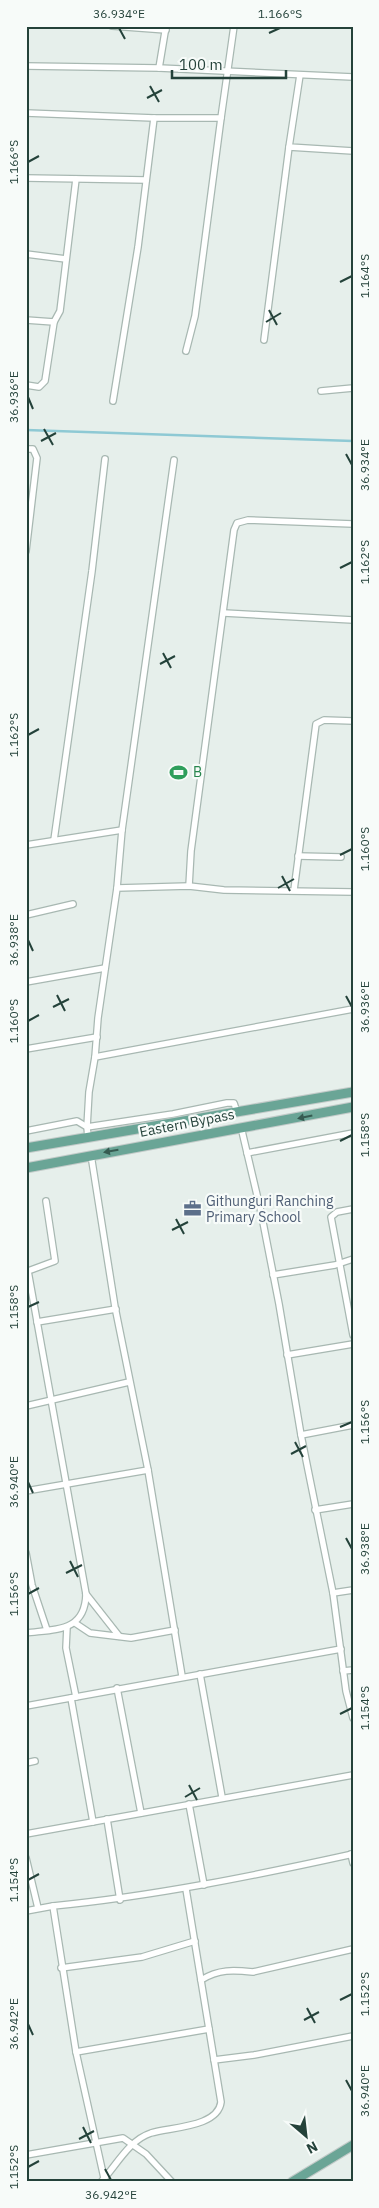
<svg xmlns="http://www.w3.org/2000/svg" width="379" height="2208" font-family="'IBM Plex Sans',sans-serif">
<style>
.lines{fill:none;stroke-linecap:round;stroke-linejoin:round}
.stream{stroke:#8ec9d4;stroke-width:2.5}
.street-casing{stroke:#a8b8b2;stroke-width:8}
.primary-casing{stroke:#c2cac8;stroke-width:11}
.street{stroke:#fff;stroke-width:5.5}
.primary{stroke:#6aa596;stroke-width:9}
.oneway{fill:#365b51}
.ticks{fill:none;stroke:#24423a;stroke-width:2}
.labels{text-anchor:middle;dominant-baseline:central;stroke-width:4.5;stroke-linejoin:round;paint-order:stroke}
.leisure-label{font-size:14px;fill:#27864d;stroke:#f7fbf9;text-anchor:start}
.street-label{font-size:14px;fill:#24423a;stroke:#f7fbf9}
.service-label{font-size:14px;fill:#4e5e75;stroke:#f7fbf9;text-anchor:start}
.neatline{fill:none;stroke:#24423a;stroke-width:2}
.ticks-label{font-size:12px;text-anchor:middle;fill:#24423a}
</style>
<rect width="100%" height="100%" fill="#e6efeb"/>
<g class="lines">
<polyline class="stream" points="26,430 353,441"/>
<defs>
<g id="street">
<polyline points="112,26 166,30"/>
<polyline points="26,66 159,68 353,77"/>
<polyline points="159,68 166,26"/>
<polyline points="300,75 289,147 353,151"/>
<polyline points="26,113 154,118"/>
<polyline points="26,178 146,180"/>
<polyline points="26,254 66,259"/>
<polyline points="26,320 54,322 60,311 76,179"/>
<polyline points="264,340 289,147"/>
<polyline points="186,351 195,316 221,118"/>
<polyline points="26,385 39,387 45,381 54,322"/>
<polyline points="321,391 353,388"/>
<polyline points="113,401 138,247 154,118 221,118 234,26"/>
<polyline points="26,449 33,449 37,458 26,551"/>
<polyline points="224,613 353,620"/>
<polyline points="54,840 92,571 105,459"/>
<polyline points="26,845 122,830"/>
<polyline points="298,856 341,857"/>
<polyline points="189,886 191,851 234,530 237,523 248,520 353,524"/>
<polyline points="117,888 122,830 174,460"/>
<polyline points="294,890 316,724 324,720 353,721"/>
<polyline points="26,915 73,904"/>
<polyline points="26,982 105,968"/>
<polyline points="26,1049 97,1037"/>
<polyline points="95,1057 98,1018 117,888 189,886 224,890 353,892"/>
<polyline points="237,1112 234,1103 227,1103 173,1114 87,1127 89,1092 95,1057 353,1009"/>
<polyline points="241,1127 261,1212 279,1304 301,1435 333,1593 346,1691 353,1718"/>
<polyline points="26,1131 77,1121 87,1127 88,1137"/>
<polyline points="247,1153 353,1133"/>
<polyline points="91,1155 115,1307 148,1470 182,1676"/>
<polyline points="353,1209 337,1212 331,1217 353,1335"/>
<path d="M26 1271H28L86 1594C85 1632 56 1629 26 1633"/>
<polyline points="28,1271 55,1261 46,1201"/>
<polyline points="273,1275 335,1265 353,1259"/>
<polyline points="37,1322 116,1309"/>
<polyline points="287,1355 353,1344"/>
<polyline points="26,1406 129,1382"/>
<polyline points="301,1435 353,1425"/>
<polyline points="26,1491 148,1470"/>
<polyline points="315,1510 353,1504"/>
<polyline points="26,1553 32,1585 47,1630"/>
<polyline points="333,1593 353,1590"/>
<polyline points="86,1594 119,1636"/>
<polyline points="75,1623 90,1633 131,1638 175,1630"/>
<polyline points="67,1627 66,1648 76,1697"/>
<polyline points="343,1671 353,1670"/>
<polyline points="200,1674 222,1797"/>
<polyline points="117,1688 141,1813"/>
<polyline points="71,1698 93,1822"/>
<polyline points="26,1706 341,1649"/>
<polyline points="26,1763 35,1761"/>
<polyline points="189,1804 204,1885"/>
<polyline points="107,1819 120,1900"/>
<polyline points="26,1834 353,1775"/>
<polyline points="351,1854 353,1863"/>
<polyline points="26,1858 38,1908"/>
<polyline points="26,1911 53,1906"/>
<polyline points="61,1968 142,1957 195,1941"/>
<path d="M201 1980C219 1969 233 1970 253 1972L353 1949"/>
<polyline points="76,2052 209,2029"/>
<polyline points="214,2060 254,2055 353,2036"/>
<polyline points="26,2155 123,2138 146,2154 172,2182"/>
<path d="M104 2178 76 2052 53 1906C154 1896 253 1876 353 1854"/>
<path d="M101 2182C116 2166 129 2140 151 2133 172 2127 218 2127 221 2102L186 1889"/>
</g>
<g id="primary">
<polyline points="26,1148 353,1092"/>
<polyline points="26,1168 353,1107"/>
<polyline points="292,2182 353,2145"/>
</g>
</defs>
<use href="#street" class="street-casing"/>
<use href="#primary" class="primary-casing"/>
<use href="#street" class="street"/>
<use href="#primary" class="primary"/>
</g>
<defs><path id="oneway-solid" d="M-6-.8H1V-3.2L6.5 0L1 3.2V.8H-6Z" transform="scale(1.25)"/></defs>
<g class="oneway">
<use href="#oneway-solid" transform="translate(305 1117) rotate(168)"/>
<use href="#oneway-solid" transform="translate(111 1151) rotate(170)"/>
</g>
<path class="ticks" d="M119 28 125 39M269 33 280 28M150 86 159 102M147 98 162 90M28 162 39 156M340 282 352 276M269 310 277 325M266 322 281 313M28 397 33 409M44 429 53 445M41 441 56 433M346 454 352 465M340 568 352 562M163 653 171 668M160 664 175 656M28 735 39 729M340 855 352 849M282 876 290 891M278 888 294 879M28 940 33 951M57 995 65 1011M346 996 352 1007M53 1007 69 999M28 1021 39 1015M340 1141 352 1135M176 1219 184 1234M172 1230 188 1222M28 1307 39 1302M340 1427 352 1422M295 1442 303 1457M291 1454 306 1446M28 1482 33 1493M346 1538 352 1549M70 1561 78 1577M66 1573 82 1565M28 1594 39 1588M340 1714 352 1708M189 1785 197 1800M185 1797 200 1788M28 1880 39 1874M340 2000 352 1994M307 2008 315 2023M304 2020 319 2012M28 2024 33 2035M346 2080 352 2091M83 2127 91 2143M79 2139 94 2131M28 2167 39 2161M105 2169 111 2180"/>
<defs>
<symbol id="stadium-bare" viewBox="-9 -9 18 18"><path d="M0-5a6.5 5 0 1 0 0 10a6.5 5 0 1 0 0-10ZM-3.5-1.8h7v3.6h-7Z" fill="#2e9e5b" stroke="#f7fbf9" stroke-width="2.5" paint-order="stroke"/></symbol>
<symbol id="office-bare" viewBox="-9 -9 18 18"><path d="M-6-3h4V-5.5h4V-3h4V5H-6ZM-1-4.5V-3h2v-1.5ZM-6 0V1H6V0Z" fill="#5c6f8a" stroke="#f7fbf9" stroke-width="2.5" paint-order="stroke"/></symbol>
</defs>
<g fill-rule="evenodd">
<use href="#stadium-bare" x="166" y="760" width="25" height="25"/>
<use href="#office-bare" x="180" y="1196" width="25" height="25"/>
</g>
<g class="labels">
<g class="leisure-label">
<text x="193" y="772">B</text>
</g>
<g class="street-label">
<text transform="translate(187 1123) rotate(-11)">Eastern Bypass</text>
</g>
<g class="service-label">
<text x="206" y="1201">Githunguri Ranching<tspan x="206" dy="16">Primary School</tspan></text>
</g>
</g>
<rect width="379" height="2208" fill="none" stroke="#f7fbf9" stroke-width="55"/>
<g transform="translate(306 2136) rotate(152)" stroke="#f7fbf9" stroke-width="4" paint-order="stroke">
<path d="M0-4L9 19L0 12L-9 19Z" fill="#24423a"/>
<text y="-8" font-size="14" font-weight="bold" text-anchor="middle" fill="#24423a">N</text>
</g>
<path d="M172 70v8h114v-8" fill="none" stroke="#24423a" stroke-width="2.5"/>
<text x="179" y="70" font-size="15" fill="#24423a" stroke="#f7fbf9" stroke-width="4" paint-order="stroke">100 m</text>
<rect x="28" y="28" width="324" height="2152" class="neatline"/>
<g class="ticks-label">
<text x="119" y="18">36.934°E</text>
<text x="280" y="18">1.166°S</text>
<text transform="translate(14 162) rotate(-90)" y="4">1.166°S</text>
<text transform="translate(365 276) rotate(-90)" y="4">1.164°S</text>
<text transform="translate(14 397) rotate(-90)" y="4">36.936°E</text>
<text transform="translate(365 465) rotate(-90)" y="4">36.934°E</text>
<text transform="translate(365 562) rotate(-90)" y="4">1.162°S</text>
<text transform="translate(14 735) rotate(-90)" y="4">1.162°S</text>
<text transform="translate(365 849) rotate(-90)" y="4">1.160°S</text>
<text transform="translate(14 940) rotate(-90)" y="4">36.938°E</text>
<text transform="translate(365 1007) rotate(-90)" y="4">36.936°E</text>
<text transform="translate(14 1021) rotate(-90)" y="4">1.160°S</text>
<text transform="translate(365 1135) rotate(-90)" y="4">1.158°S</text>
<text transform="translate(14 1307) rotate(-90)" y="4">1.158°S</text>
<text transform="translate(365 1422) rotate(-90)" y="4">1.156°S</text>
<text transform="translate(14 1482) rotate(-90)" y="4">36.940°E</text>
<text transform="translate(365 1549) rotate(-90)" y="4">36.938°E</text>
<text transform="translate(14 1594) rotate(-90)" y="4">1.156°S</text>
<text transform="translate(365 1708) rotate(-90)" y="4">1.154°S</text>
<text transform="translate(14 1880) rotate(-90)" y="4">1.154°S</text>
<text transform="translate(365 1994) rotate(-90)" y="4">1.152°S</text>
<text transform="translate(14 2024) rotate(-90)" y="4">36.942°E</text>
<text transform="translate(365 2091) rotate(-90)" y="4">36.940°E</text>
<text transform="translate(14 2167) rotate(-90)" y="4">1.152°S</text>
<text x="111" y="2199">36.942°E</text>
</g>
</svg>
